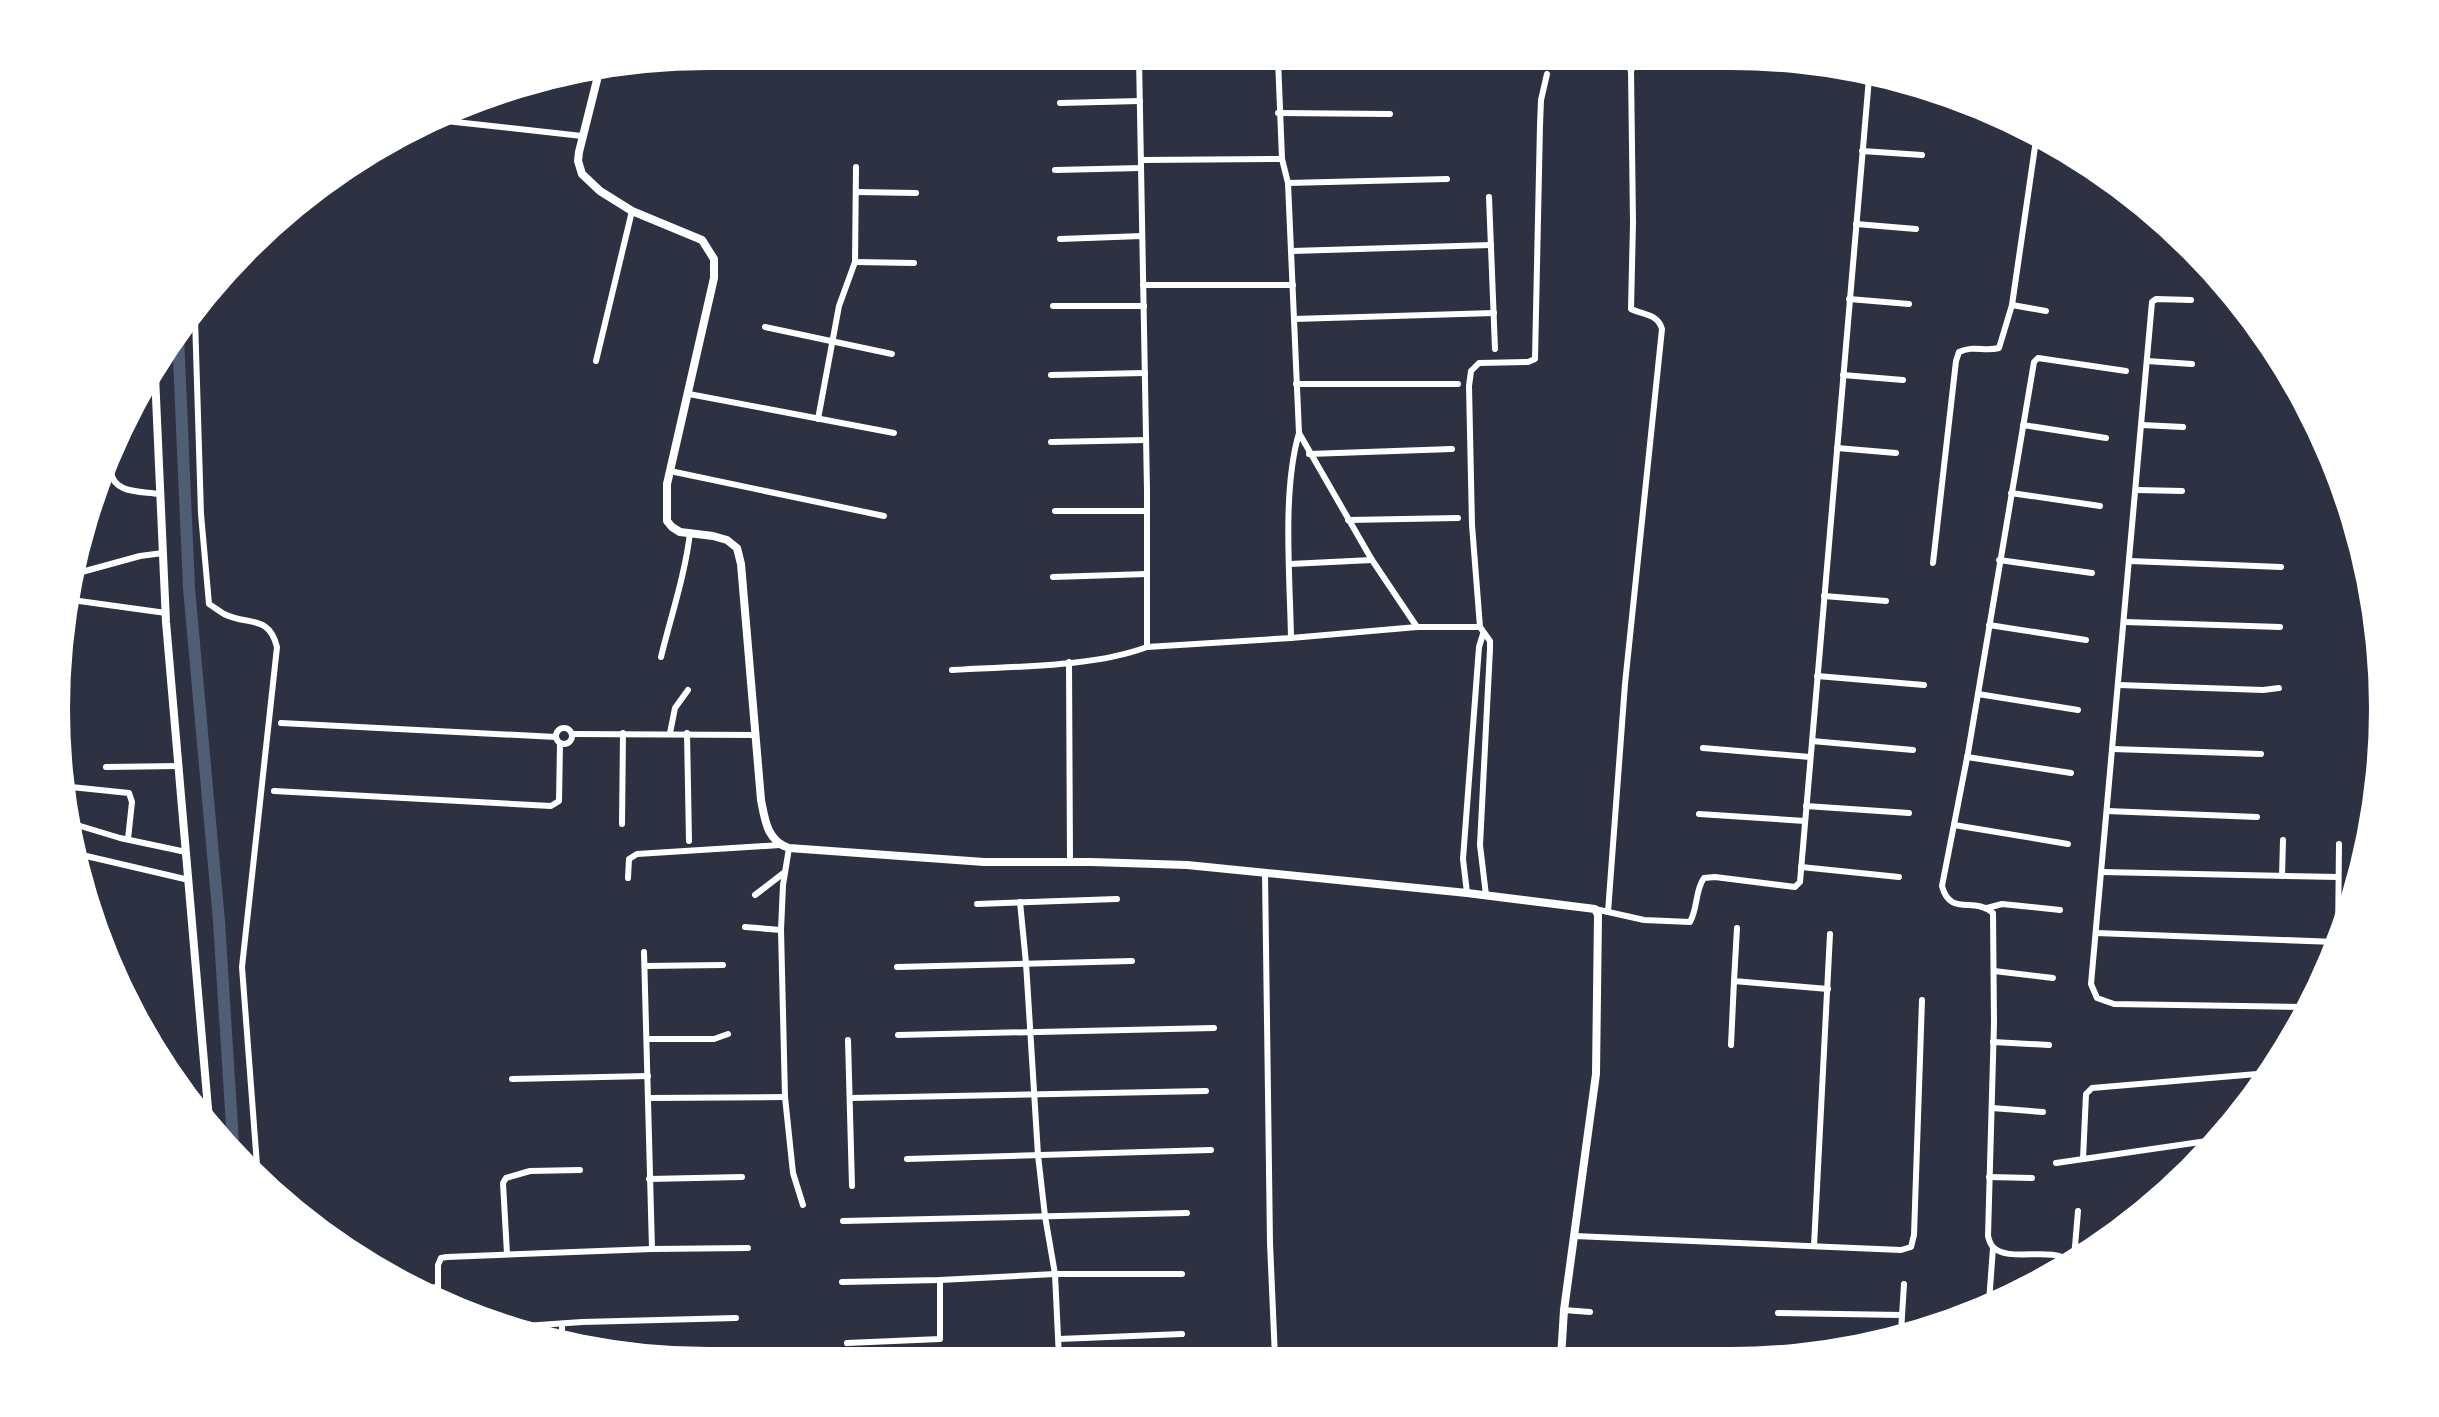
<svg xmlns="http://www.w3.org/2000/svg" width="2439" height="1417" font-family="'DM Sans',sans-serif">
<style>
.lines{fill:none;stroke-linecap:round;stroke-linejoin:round}
.canal{stroke:#4f5d75;stroke-width:12}
.minor{stroke:#fff;stroke-width:6}
.tertiary{stroke:#fff;stroke-width:8}
</style>
<rect width="100%" height="100%" fill="#2d3142"/>
<g class="lines">
<polyline class="canal" points="178,336 189,588 219,921 233,1143"/>
<g class="minor">
<polyline points="1139,58 1147,490 1147,647"/>
<polyline points="1278,59 1282,159"/>
<polyline points="1625,59 1631,71"/>
<polyline points="1060,103 1140,101"/>
<polyline points="1278,113 1390,114"/>
<polyline points="446,121 582,136"/>
<polyline points="1862,151 1922,155"/>
<polyline points="1141,160 1282,159 1288,183 1299,433 1372,560 1417,627"/>
<polyline points="1055,170 1141,168"/>
<polyline points="1288,183 1447,179"/>
<polyline points="856,192 916,193"/>
<polyline points="1489,197 1495,349"/>
<polyline points="1856,224 1916,229"/>
<polyline points="1060,239 1142,236"/>
<polyline points="1292,251 1491,245"/>
<polyline points="855,262 914,263"/>
<polyline points="1143,285 1293,285"/>
<polyline points="1849,299 1909,304"/>
<polyline points="2191,300 2156,299 2152,302 2091,984 2097,998 2114,1004 2305,1007"/>
<polyline points="2012,305 2046,311"/>
<polyline points="1053,306 1144,306"/>
<path d="M195 318 201 514 209 604C214 607 219 611 224 614 248 626 269 614 277 647L242 967 257 1165"/>
<polyline points="1294,319 1494,313"/>
<polyline points="765,327 892,354"/>
<polyline points="596,361 632,211"/>
<polyline points="2147,361 2192,364"/>
<polyline points="1051,375 1145,373"/>
<polyline points="1843,375 1903,380"/>
<polyline points="1296,384 1458,384"/>
<polyline points="689,394 894,433"/>
<polyline points="818,419 839,306 855,262 856,167"/>
<polyline points="2023,425 2106,438"/>
<polyline points="2142,425 2183,427"/>
<polyline points="1051,442 1146,440"/>
<polyline points="1837,448 1896,453"/>
<polyline points="1309,454 1452,449"/>
<polyline points="670,471 884,516"/>
<path d="M111 472C114 494 141 491 159 494"/>
<polyline points="2137,490 2182,491"/>
<polyline points="2011,493 2100,506"/>
<polyline points="1055,511 1147,511"/>
<polyline points="1348,520 1458,518"/>
<polyline points="1999,560 2092,573"/>
<polyline points="2130,561 2281,567"/>
<path d="M1933 563 1956 361 1959 352C1973 345 1985 352 1999 348L2012 305 2036 140"/>
<polyline points="1290,564 1372,560"/>
<polyline points="78,573 140,556 163,553"/>
<polyline points="1053,577 1147,574"/>
<polyline points="1824,596 1886,601"/>
<polyline points="72,600 166,613"/>
<polyline points="2125,622 2280,627"/>
<polyline points="1989,625 2086,640"/>
<polyline points="1480,627 1472,525 1469,386 1471,371 1479,363 1528,362 1535,359 1540,125 1541,100 1547,74"/>
<path d="M1291 638C1290 576 1282 491 1299 433"/>
<path d="M661 657C671 616 685 575 690 533"/>
<polyline points="1069,662 1070,862"/>
<path d="M952 670C1012 666 1091 668 1147 647L1291 638 1417 627H1480L1490 641V649L1480 845 1486 895"/>
<polyline points="1817,676 1924,685"/>
<polyline points="2119,685 2263,690 2279,688"/>
<polyline points="1978,694 2078,710"/>
<polyline points="281,723 556,737"/>
<circle cx="564" cy="736" r="8"/>
<polyline points="670,733 675,708 688,690"/>
<polyline points="687,733 689,841"/>
<polyline points="572,734 756,735"/>
<polyline points="1812,741 1913,750"/>
<polyline points="1703,748 1810,757"/>
<polyline points="2113,749 2261,754"/>
<polyline points="1967,757 2071,773"/>
<polyline points="106,767 179,766"/>
<polyline points="71,787 129,793 132,802 128,839"/>
<polyline points="274,791 551,806 559,801 560,744"/>
<polyline points="1806,806 1909,813"/>
<polyline points="2107,811 2257,817"/>
<polyline points="1699,814 1805,821"/>
<polyline points="622,824 623,733"/>
<polyline points="77,825 120,838 186,852"/>
<polyline points="1954,825 2068,844"/>
<polyline points="789,848 783,885 781,930 785,1097 793,1173 803,1205"/>
<polyline points="82,855 189,880"/>
<polyline points="1801,867 1899,877"/>
<polyline points="2102,872 2338,877"/>
<polyline points="1265,873 1270,1243 1275,1358"/>
<polyline points="2282,876 2283,840"/>
<polyline points="628,878 629,859 637,854 780,845"/>
<polyline points="1467,893 1463,859 1479,647 1483,634"/>
<polyline points="755,895 785,872"/>
<polyline points="1020,902 1026,963 1038,1155 1045,1216 1055,1274 1059,1358"/>
<polyline points="977,904 1117,899"/>
<polyline points="1987,908 2002,904 2060,910"/>
<path d="M1595 909 1644 920 1690 922C1698 908 1695 890 1704 878L1715 877 1795 887 1800 882 1869 78"/>
<path d="M1608 912 1625 684 1662 329C1658 314 1644 315 1631 309L1633 223 1631 71 1636 59"/>
<polyline points="745,927 781,930"/>
<polyline points="1737,928 1734,981 1828,989"/>
<polyline points="2096,933 2336,942"/>
<polyline points="2338,937 2339,844"/>
<polyline points="644,952 652,1249"/>
<polyline points="645,966 723,965"/>
<polyline points="897,967 1132,961"/>
<polyline points="1994,971 2053,978"/>
<polyline points="898,1035 1214,1028"/>
<polyline points="647,1039 714,1039 728,1034"/>
<polyline points="848,1040 852,1186"/>
<polyline points="1993,1042 2049,1045"/>
<polyline points="1731,1045 1734,981"/>
<polyline points="512,1079 648,1076"/>
<polyline points="648,1098 785,1097"/>
<polyline points="850,1098 1206,1091"/>
<polyline points="1992,1108 2043,1112"/>
<polyline points="907,1159 1211,1150"/>
<polyline points="2083,1159 2086,1094 2092,1088 2269,1073"/>
<polyline points="2056,1163 2214,1140"/>
<polyline points="1989,1177 2032,1178"/>
<polyline points="649,1179 742,1177"/>
<polyline points="843,1221 1187,1213"/>
<polyline points="1574,1236 1901,1250 1911,1247 1914,1235 1922,1000"/>
<polyline points="1814,1246 1830,934"/>
<polyline points="507,1254 503,1183 506,1178 530,1171 580,1170"/>
<polyline points="2074,1258 2078,1211"/>
<path d="M2070 1261C2051 1246 2008 1263 1993 1247 1990 1244 1989 1240 1988 1236L1994 1023 1993 913C1974 896 1950 917 1942 886L1968 753 2034 362 2038 358 2126 371"/>
<polyline points="842,1282 940,1280 1055,1274 1182,1274"/>
<polyline points="424,1288 438,1287"/>
<polyline points="438,1295 438,1265 441,1258 447,1257 652,1249 748,1248"/>
<polyline points="1989,1302 1993,1248"/>
<polyline points="1564,1310 1590,1312"/>
<polyline points="1778,1313 1902,1315"/>
<polyline points="562,1324 562,1337"/>
<polyline points="510,1327 582,1322 736,1318"/>
<polyline points="1901,1332 1904,1284"/>
<polyline points="1059,1339 1182,1334"/>
<polyline points="847,1343 940,1339 940,1280"/>
</g>
<g class="tertiary">
<path d="M598 76 579 152 578 161 582 174 600 191 632 211 702 240 714 259V278L667 484V521L672 527 680 532 713 536 727 540 737 548 741 564 761 800C765 820 767 841 789 848L984 862H1091L1187 865 1467 893 1595 909 1598 915 1596 1074 1564 1310 1561 1358"/>
<polyline points="155,375 166,622 209,1120"/>
</g>
</g>
<path d="M0 0H2439V1417H0ZM708 70H1731A638 638 0 0 1 2369 708V709A638 638 0 0 1 1731 1347H708A638 638 0 0 1 70 709V708A638 638 0 0 1 708 70Z" fill="#fff" fill-rule="evenodd"/>
</svg>
